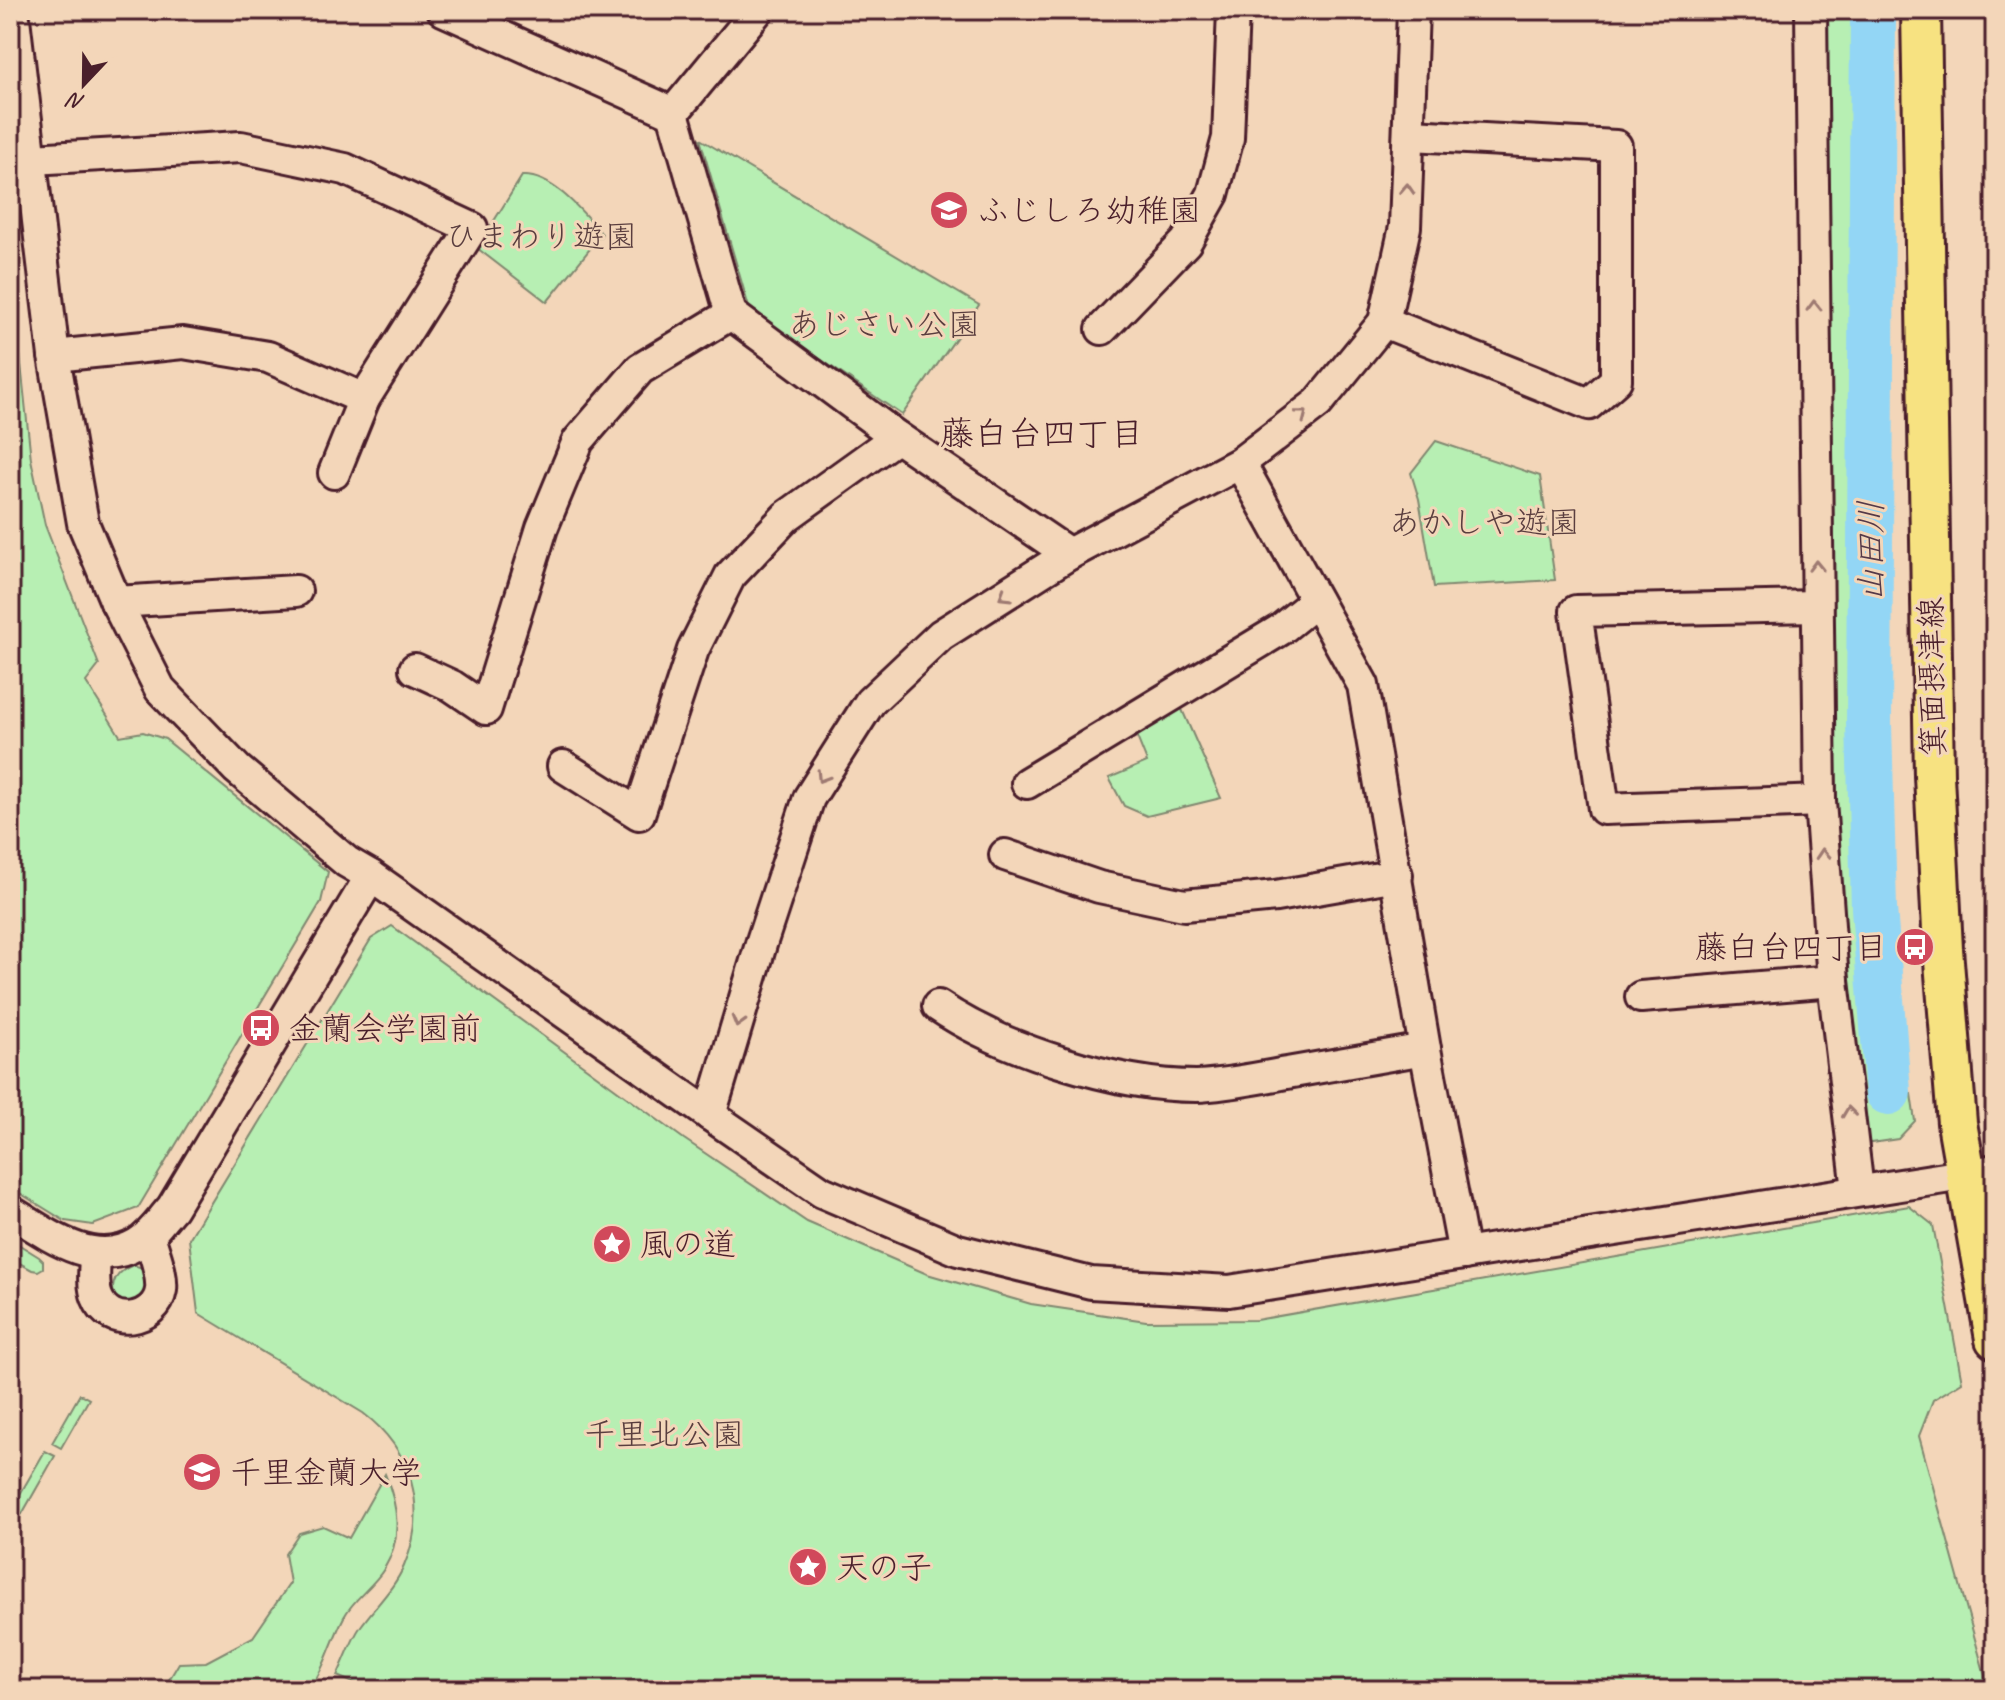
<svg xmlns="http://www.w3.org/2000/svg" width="2005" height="1700" font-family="Caveat,'Klee One',sans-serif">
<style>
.green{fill:#b7efb3;stroke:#80876f;stroke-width:2}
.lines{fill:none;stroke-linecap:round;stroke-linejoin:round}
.river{stroke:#93d6f5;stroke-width:46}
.minor-casing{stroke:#4a1f2b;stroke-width:36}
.major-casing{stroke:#4a1f2b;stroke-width:44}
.minor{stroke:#f3d6b9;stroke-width:30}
.major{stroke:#f7e281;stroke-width:38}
.oneway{stroke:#9e7a72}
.labels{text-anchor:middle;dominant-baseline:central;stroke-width:6;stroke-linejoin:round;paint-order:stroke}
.poi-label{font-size:32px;fill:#4a1f2b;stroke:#f3d6b9;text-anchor:start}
.park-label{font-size:32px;fill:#5a3e3f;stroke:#f3d6b9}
.street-label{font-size:32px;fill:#4a1f2b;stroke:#f3d6b9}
.neighbourhood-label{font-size:34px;fill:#4a1f2b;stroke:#f3d6b9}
.water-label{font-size:34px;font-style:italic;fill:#553a49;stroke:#f3d6b9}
</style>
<rect width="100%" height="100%" fill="#f3d6b9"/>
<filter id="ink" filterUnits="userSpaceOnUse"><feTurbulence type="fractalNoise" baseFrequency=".0125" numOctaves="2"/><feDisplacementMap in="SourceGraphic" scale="16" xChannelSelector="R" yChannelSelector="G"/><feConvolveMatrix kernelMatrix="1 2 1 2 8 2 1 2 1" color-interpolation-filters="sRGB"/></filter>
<g filter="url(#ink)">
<g class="green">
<polygon points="1825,10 1866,10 1865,725 1870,910 1883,1096 1911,1094 1915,1121 1898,1139 1864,1144 1840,909 1835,723"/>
<polygon points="700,139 979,305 902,415 750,311"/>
<path d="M522 176C553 174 584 214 602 234L547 302 477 248Z"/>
<polygon points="10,259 31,459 45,525 99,665 86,682 120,736 143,732 165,739 328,872 321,902 138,1208 93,1225 65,1221 10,1187"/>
<polygon points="1436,441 1540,476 1555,580 1434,587 1419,499 1411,473"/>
<polygon points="1180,705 1221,798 1147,816 1124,806 1109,778 1147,762 1137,737 1142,724"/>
<path d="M392 926 684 1139 807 1222 927 1274 1031 1304 1146 1321 1256 1320 1909 1206 1933 1225 1962 1382 1933 1400 1919 1436 1989 1690H370L337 1676C345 1660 351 1640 361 1626 375 1606 394 1589 404 1566 429 1509 412 1450 363 1413L198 1313 189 1239 371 939Z"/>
<polygon points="10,1239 39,1257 43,1261 43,1268 38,1271 32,1270 10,1258"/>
<path d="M133 1265 143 1268C154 1293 140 1309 115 1299 109 1282 117 1272 133 1265Z"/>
<polygon points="80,1394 89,1399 61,1448 52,1443"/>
<polygon points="45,1451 55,1456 22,1514 12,1508"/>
<path d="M385 1474C398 1506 403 1538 384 1569 373 1587 353 1599 344 1617 330 1644 327 1664 309 1690H163L179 1663 206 1662 253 1637 290 1583 285 1554 299 1533 323 1526 349 1538Z"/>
</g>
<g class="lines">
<polyline class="river" points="1873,10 1869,724 1874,908 1888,1092"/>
<defs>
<g id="minor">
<polyline points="13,10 54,356 83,523 116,602 160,689 237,769 347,862 371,876"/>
<polyline points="1811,10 1820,801 1833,981 1858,1190"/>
<polyline points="673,113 758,10"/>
<polyline points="32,159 241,147 345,169 472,228 364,399 268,357 183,343 54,356"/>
<polyline points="731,314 897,437 1069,554"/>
<polyline points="1384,322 1589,404 1616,380 1616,146 1411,135"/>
<polyline points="1102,329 1186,242 1213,194 1228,138 1233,10"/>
<polyline points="1240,463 1363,685 1425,1049 1464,1254"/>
<polyline points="334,473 364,399"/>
<polyline points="116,602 296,591"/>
<polyline points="1817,606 1576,611 1604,809 1820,801"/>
<polyline points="415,669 452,686 486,709 542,528 578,441 640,369 731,314 673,113 443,10"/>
<polyline points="563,766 639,814 693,650 730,576 787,516 897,437"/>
<polyline points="1027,783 1280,630 1316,601"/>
<polyline points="1005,855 1099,887 1184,905 1276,896 1397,875"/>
<polyline points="1641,997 1833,981"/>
<path d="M938 1006C1003 1050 1117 1086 1196 1086 1226 1085 1258 1078 1287 1073 1333 1065 1379 1057 1425 1049"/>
<polyline points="710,1115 762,941 809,798 870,702 941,635 1069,554 1240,463 1318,403 1384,322 1405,227 1413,10"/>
<path d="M10 1211C47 1234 93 1270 137 1244 151 1236 161 1220 172 1208L371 876 710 1115 822 1192 958 1250 1091 1283 1229 1291 1995 1170"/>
<path d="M95 1254C95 1267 92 1284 97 1297 109 1329 156 1322 161 1290 163 1273 153 1251 149 1235"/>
</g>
<polyline id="major" points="1921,10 1934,776 1943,949 1957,1123 1995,1339"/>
</defs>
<use href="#minor" class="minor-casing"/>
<use href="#major" class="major-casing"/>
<use href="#minor" class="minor"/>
<use href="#major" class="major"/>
</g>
<defs><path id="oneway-chevron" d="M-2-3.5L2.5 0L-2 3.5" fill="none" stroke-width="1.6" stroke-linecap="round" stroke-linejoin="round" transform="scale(2)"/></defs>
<g class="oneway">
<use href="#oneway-chevron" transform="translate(1407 189) rotate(-87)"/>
<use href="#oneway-chevron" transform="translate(1814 306) rotate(-91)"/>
<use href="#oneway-chevron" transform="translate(1302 415) rotate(-38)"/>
<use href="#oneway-chevron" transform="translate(1816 566) rotate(-91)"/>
<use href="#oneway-chevron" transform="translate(1004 596) rotate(148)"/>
<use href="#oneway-chevron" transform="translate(822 777) rotate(122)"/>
<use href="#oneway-chevron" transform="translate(1823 854) rotate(-94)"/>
<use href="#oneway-chevron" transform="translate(738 1022) rotate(106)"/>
<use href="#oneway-chevron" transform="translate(1849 1112) rotate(-97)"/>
</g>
</g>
<defs>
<symbol id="school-disc" viewBox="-11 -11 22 22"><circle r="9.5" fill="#d1495b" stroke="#f3d6b9"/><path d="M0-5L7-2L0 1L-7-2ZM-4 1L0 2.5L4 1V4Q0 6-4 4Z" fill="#fff"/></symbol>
<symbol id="bus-disc" viewBox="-11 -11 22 22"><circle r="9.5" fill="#d1495b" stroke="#f3d6b9"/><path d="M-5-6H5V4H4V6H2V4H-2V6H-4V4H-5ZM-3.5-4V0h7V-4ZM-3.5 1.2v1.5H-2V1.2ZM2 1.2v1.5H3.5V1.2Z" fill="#fff"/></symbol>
<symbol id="sight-disc" viewBox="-11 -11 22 22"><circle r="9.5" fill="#d1495b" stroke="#f3d6b9"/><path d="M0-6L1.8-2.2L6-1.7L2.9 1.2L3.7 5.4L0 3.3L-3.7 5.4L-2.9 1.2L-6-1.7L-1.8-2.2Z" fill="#fff"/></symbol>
<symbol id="university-disc" viewBox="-11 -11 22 22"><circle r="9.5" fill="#d1495b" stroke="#f3d6b9"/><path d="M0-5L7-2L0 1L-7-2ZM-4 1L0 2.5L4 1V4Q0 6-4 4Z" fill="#fff"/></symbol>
</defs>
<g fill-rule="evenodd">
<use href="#school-disc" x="927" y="188" width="44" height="44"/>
<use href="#bus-disc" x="1893" y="925" width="44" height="44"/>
<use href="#bus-disc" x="239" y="1006" width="44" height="44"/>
<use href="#sight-disc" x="590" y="1222" width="44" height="44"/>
<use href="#university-disc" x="180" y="1450" width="44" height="44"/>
<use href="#sight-disc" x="786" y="1545" width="44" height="44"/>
</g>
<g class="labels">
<g class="poi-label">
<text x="977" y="210">ふじしろ幼稚園</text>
<text x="1887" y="947" text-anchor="end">藤白台四丁目</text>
<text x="289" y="1028">金蘭会学園前</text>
<text x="640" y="1244">風の道</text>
<text x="230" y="1472">千里金蘭大学</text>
<text x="836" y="1567">天の子</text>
</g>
<g class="park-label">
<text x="541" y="236">ひまわり遊園</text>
<text x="884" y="324">あじさい公園</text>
<text x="1484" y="522">あかしや遊園</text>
<text x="664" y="1434">千里北公園</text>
</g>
<g class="street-label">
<text transform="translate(1932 677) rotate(-91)">箕面摂津線</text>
</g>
<g class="neighbourhood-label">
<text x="1042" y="433">藤白台四丁目</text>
</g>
<g class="water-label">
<text transform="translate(1870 551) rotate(-90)">山田川</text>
</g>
</g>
<rect width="2005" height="1700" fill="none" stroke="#f3d6b9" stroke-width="40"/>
<rect x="20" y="20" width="1965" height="1660" fill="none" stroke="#4a1f2b" stroke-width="3" filter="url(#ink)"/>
<g transform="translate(84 84) rotate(202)" stroke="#f3d6b9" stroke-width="6" paint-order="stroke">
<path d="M0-6L14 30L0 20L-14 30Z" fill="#4a1f2b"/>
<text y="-12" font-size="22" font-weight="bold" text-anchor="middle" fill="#4a1f2b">N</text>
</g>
</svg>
